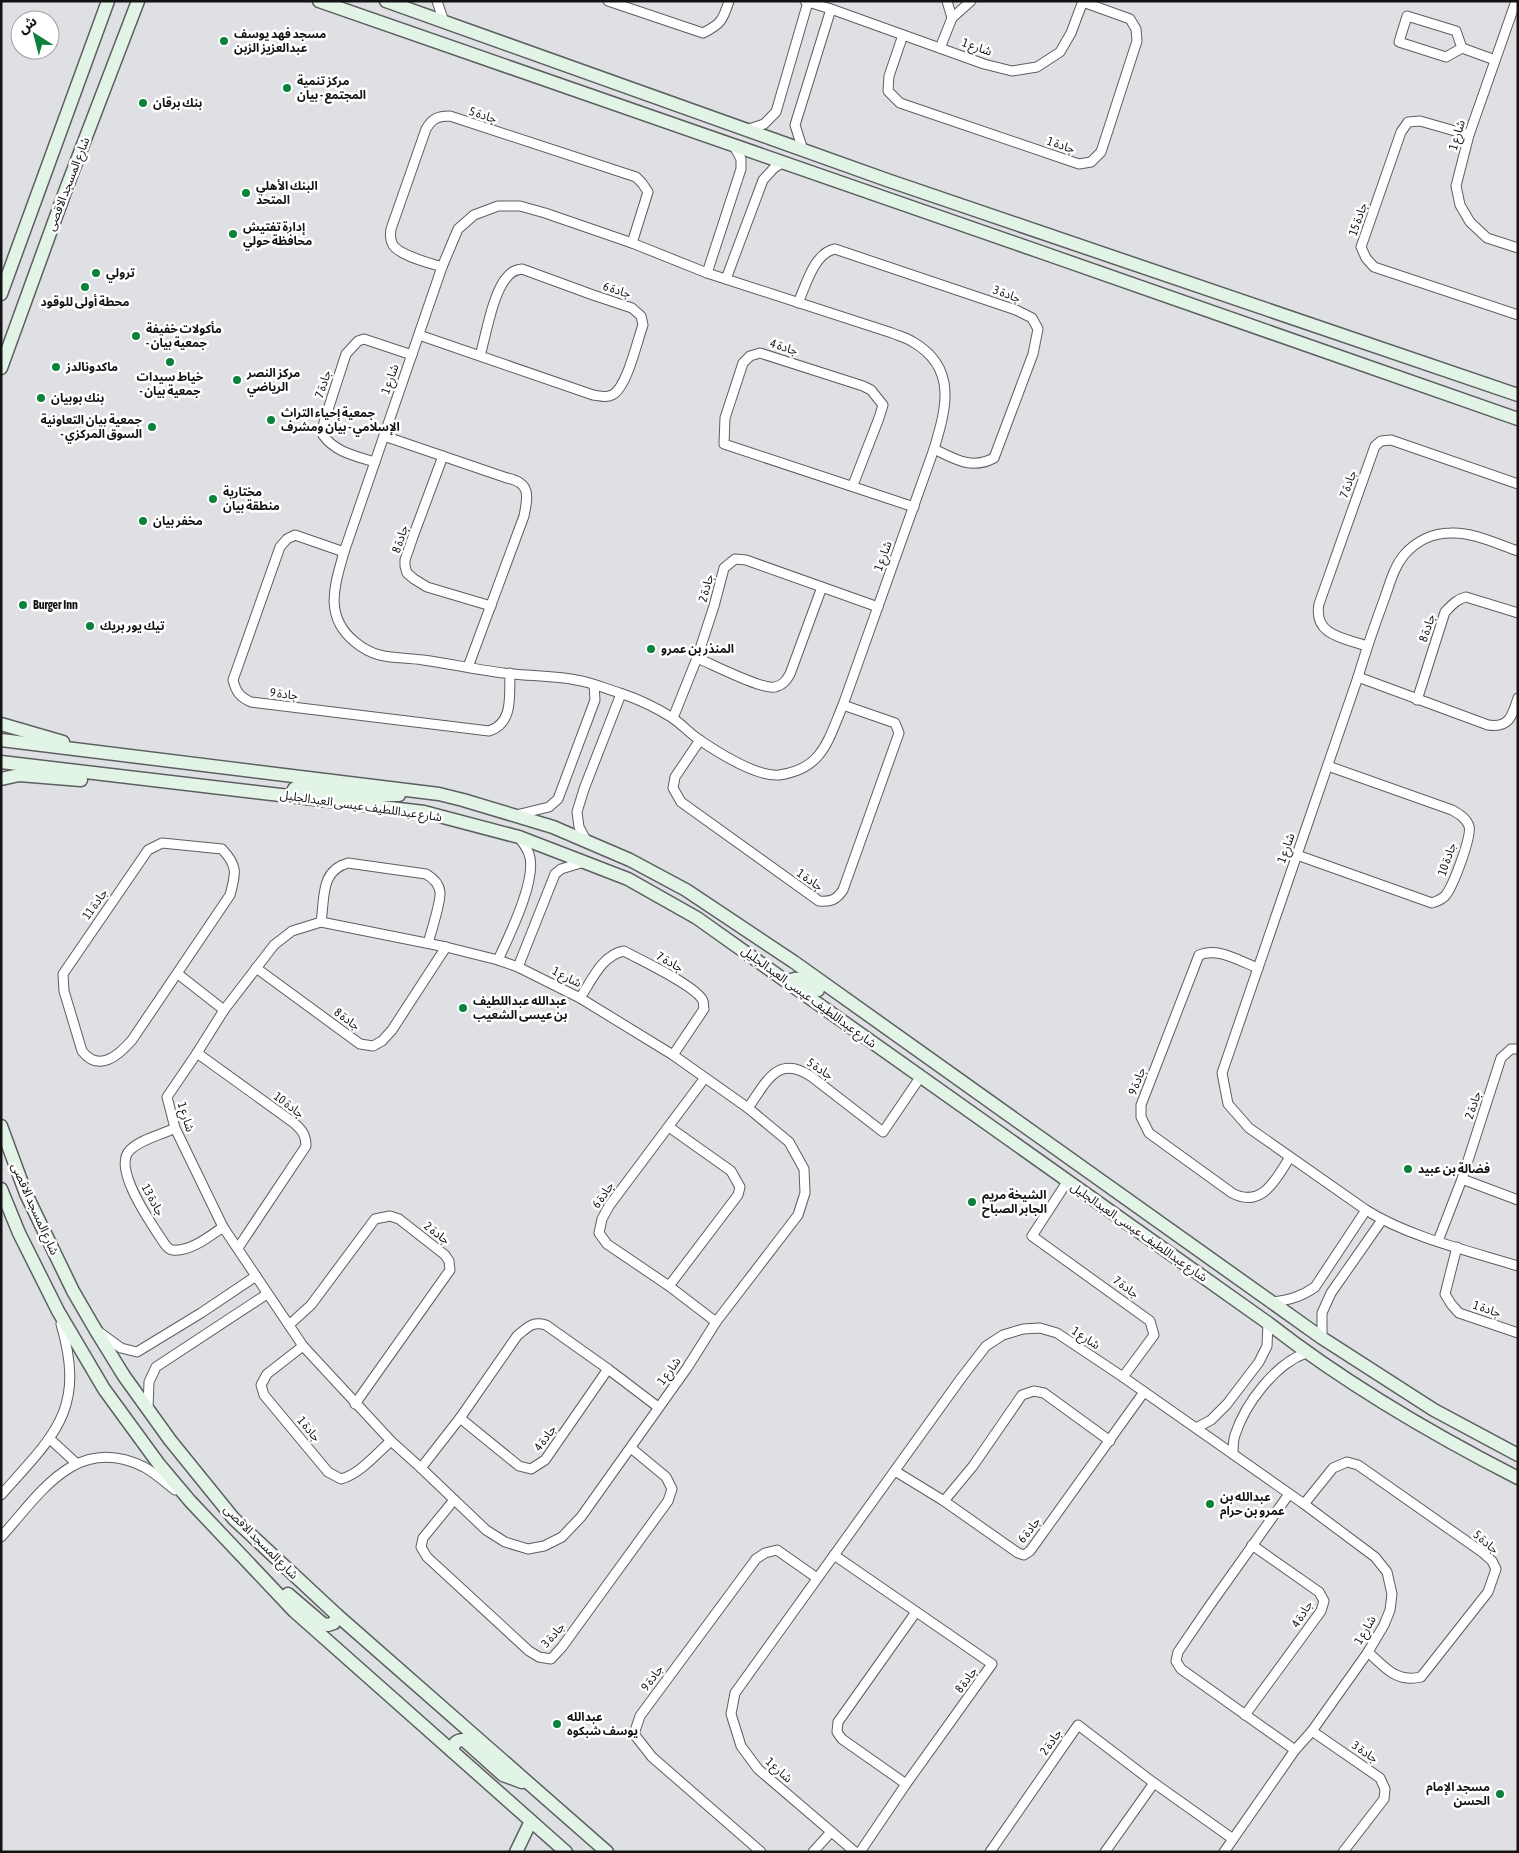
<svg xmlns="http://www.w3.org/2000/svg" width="1519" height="1853" font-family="'Asap Condensed','Noto Sans Arabic',sans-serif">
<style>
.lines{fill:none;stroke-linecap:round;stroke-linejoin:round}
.street-casing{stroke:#5d5e61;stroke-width:11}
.secondary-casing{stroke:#5d5e61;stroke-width:15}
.street{stroke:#fff;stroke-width:9}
.secondary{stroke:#e2f4e5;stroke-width:12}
.poi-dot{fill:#0a823a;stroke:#fff;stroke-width:2}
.labels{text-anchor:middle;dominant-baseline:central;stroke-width:5;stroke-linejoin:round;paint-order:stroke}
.poi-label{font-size:12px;font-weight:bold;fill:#131314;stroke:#fff;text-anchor:start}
.street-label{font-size:12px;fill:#131314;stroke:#fff}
</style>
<rect width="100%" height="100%" fill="#dfe0e4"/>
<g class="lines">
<defs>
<g id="street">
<polyline points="437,1 444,22"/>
<path d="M608 1 703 33C721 24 723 20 729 1"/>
<polyline points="805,1 831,9 984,64 1012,71 1037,67 1060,52 1071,33 1083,1"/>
<polyline points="947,1 952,18"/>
<polyline points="1516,1 1469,135 1456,186 1460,205 1470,222 1487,238 1518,248"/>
<polygon points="1407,16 1456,31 1462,48 1446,57 1399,42"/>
<polyline points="903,35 889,76 888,91 900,103 1079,164 1091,162 1101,152 1137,41 1136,29 1130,19 1083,2"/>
<polyline points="940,48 952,18 971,1"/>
<polyline points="1462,48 1495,60"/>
<polyline points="746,130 764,124 776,112 808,2"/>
<polyline points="1469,135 1420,121 1408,122 1401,132 1361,247 1366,258 1374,267 1518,315"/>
<polyline points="803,150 795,125 831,9"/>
<path d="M498 206H520L545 213 632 243 707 273 892 333C899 336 907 338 913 342 958 368 946 409 934 449L843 705C828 740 823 769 779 775 757 777 719 753 701 741 690 734 682 724 671 717 655 707 638 699 620 693 606 689 591 682 576 680 556 676 533 676 512 674 482 671 453 664 423 660 396 656 378 661 355 642 323 616 335 585 344 552L442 267 458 229 474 215Z"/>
<path d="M442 267C430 263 400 256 393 245 390 240 390 235 391 229L426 129C432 119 437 116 450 116L636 177 642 183 648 192 632 243"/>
<polyline points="707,273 741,169 741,159 734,146"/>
<polyline points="726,279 763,180 774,168 782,163"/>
<path d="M798 303C806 285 814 253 835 249L1016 310 1032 318 1038 329 1033 354 994 458C971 470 955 459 934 449"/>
<path d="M419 335 593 395C600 396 606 398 612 395 627 388 637 341 643 325L641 316 632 308 593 295 522 269C516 270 512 271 508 276 493 291 486 335 480 356"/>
<path d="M384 436 507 478C531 483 528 496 524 516L468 667"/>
<polyline points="443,456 414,534 405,560 405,566 407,573 414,579 427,587 491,606"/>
<path d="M375 462C355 456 335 452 323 435L324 422 346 354 358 341 364 339 412 355"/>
<polyline points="853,485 879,418 883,405 871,390 863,386 760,353 750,356 743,363 725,418 724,444 914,507"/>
<path d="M1518 551C1497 544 1473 532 1451 533 1433 533 1416 541 1404 555 1394 567 1390 583 1385 597 1375 624 1366 650 1358 677L1222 1073 1228 1104 1249 1128 1366 1210C1409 1237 1469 1251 1518 1266"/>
<path d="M344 552 295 535 287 539 280 547 233 680C236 692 240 697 251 702L489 731C514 723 509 695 510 673"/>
<path d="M1367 646C1343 638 1313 635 1319 604L1375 446 1381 441 1391 440 1518 484"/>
<path d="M697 658C712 664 762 690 775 687 783 685 786 681 790 674L822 587"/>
<path d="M1358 677 1488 725C1509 728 1512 717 1518 698"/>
<path d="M1417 700 1445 612C1452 605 1457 599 1466 597L1518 613"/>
<polyline points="673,718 697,658 714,606 724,568 735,559 746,560 878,607"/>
<path d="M700 740 675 777 673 788 681 802 819 901C831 902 836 900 843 890L899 733 895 723 843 705"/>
<polyline points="516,815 549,807 558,799 595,700 594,685"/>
<polyline points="587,842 579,827 577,812 584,789 621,694"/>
<path d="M162 843 222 849C238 866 236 873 230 895L132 1040C119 1055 99 1073 82 1051L64 991 63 974 148 850Z"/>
<path d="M1297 855 1432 903C1437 901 1441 900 1445 896 1453 887 1472 836 1469 826 1466 818 1459 814 1452 810L1328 766"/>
<polygon points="321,922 446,947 498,960 518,967 580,998 673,1055 748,1108 789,1142 804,1169 805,1193 798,1215 716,1322 687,1368 581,1517 562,1537 544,1546 528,1549 505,1542 486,1530 421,1468 391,1441 303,1346 223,1227 175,1128 167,1097 197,1053 224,1010 274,945 292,931"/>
<path d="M321 922C325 897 320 871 348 863L426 874C433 878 439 884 440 892 441 901 431 933 428 943"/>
<path d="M498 960C509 936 538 878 529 854 527 848 522 842 519 837"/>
<polyline points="518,967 555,874 561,869 584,862"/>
<polyline points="256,968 360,1044 373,1046 382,1041 392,1030 446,947"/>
<path d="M1258 968C1239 961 1218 947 1199 955L1141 1105V1117L1149 1133 1232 1193C1262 1209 1276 1179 1290 1157"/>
<polyline points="178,974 224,1010"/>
<path d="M580 998C592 980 602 955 624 951 640 960 697 986 703 1001 704 1003 703 1006 704 1009L673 1055"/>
<path d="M197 1053 294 1123C302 1130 306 1135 306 1146L238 1248"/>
<polyline points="704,1079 609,1206 602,1219 599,1233 607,1244 669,1286 716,1322"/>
<path d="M748 1108C766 1083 777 1053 812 1077L883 1132 921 1076"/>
<polyline points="669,1127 731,1171 740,1187 738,1195 669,1286"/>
<path d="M175 1128C161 1135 141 1139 130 1150 111 1168 153 1226 164 1243 166 1246 169 1250 173 1250 190 1252 210 1236 223 1227"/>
<polyline points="1462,1179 1518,1200"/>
<polyline points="1067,1182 1032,1236 1150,1321 1154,1335 1123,1377"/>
<polyline points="1438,1241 1462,1179 1501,1058 1511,1049 1518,1049"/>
<polyline points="1457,1247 1445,1294 1451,1304 1459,1313 1518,1333"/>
<path d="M1272 1302C1289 1300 1301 1297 1315 1287L1366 1210"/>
<polyline points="289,1325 311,1305 375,1219 390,1216 399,1219 445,1255 449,1261 450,1270 355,1404"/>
<polyline points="99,1332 121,1348 137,1352 201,1313 256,1276"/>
<polyline points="1322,1338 1322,1313 1331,1293 1382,1220"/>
<path d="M303 1346 267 1374 261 1385 264 1395 328 1472 341 1479C360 1474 376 1454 391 1441"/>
<polyline points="148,1408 149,1382 156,1367 267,1294"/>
<polyline points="460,1418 519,1466 531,1469 545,1460 608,1369"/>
<polyline points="1196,1428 1211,1420 1227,1404 1259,1362 1267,1346 1268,1323"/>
<polyline points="50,1439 76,1463"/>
<path d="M1233 1454C1233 1448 1233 1441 1235 1435 1245 1404 1275 1364 1306 1353"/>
<path d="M421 1468 460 1418 517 1336C528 1327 532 1321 546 1325L608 1369 658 1407"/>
<polyline points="895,1471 944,1501 1018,1553 1024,1555 1030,1551 1144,1392"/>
<polyline points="1289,1494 1208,1608 1178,1652 1176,1661 1181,1669 1295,1750"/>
<path d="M1 1495C55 1434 86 1410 61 1324"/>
<polyline points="454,1500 423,1538 421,1547 427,1557 529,1651 539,1657 551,1659 562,1647 668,1501 672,1489 666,1477 631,1448"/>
<polyline points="944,1501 973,1466 1022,1395 1034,1391 1044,1393 1110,1441"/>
<path d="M1304 1504 1333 1468 1347 1462 1358 1465 1482 1552 1492 1561 1496 1569 1488 1592 1421 1677C1396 1683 1385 1667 1368 1652"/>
<path d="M1 1537C40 1494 76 1433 144 1467 155 1473 165 1482 175 1490"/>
<polyline points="834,1555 992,1664 906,1784 860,1852"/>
<polyline points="1245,1715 1321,1611 1324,1601 1319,1592 1252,1545"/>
<polyline points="1312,1731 1380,1778 1385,1789 1384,1799 1343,1852"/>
<polyline points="906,1784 842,1739 837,1732 838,1722 916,1612"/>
<polyline points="761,1852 652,1757 634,1734 640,1716 756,1559 765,1553 777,1550 817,1578"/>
<polyline points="813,1852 831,1832"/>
<polyline points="855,1852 758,1769 741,1746 731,1714 735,1693 962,1377 986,1346 1003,1335 1023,1329 1040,1328 1057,1333 1123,1377 1304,1504 1375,1557 1387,1572 1392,1594 1390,1610 1384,1625 1368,1652 1312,1731 1295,1750 1224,1852"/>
<polyline points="990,1852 1078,1725 1154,1783 1233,1839"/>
<polyline points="1105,1852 1154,1783"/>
</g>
<g id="secondary">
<path d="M319 1C718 141 1119 278 1518 419"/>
<polyline points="386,1 887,180 1518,395"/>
<polyline points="1,294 108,1"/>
<polyline points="1,368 66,189 138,1"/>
<polyline points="1,724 63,742"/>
<polyline points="1,740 439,794 463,800 553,827 630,860 686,890 794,962 1322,1338 1434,1410 1518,1455"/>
<path d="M1 762 424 812 519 837 584 862 628 879 697 918 1268 1323C1346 1384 1430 1433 1518 1478"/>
<polyline points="1,779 19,775 81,780"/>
<polyline points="291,795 294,789 299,786 378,795 399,795"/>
<path d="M788 982C799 974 808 983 818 990"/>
<polyline points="1,1126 26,1194 73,1291 95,1329 124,1376 170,1440 234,1519 337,1615 607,1852"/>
<polyline points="1,1189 19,1233 58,1311 104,1389 158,1463 190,1501 294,1611 566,1852"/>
<polyline points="288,1594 323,1624 328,1625 334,1623 337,1615"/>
<path d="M452 1751C454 1743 456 1740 464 1740L503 1775 522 1782"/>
<polyline points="516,1852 531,1821"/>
</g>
</defs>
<use href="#street" class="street-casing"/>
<use href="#secondary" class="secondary-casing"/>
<use href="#street" class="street"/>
<use href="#secondary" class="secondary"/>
</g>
<g class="poi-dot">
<circle cx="224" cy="41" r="5"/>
<circle cx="287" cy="88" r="5"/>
<circle cx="143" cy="103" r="5"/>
<circle cx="246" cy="193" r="5"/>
<circle cx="233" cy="234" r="5"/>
<circle cx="96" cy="273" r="5"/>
<circle cx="85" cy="287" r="5"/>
<circle cx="136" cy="336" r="5"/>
<circle cx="170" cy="362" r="5"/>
<circle cx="56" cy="367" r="5"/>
<circle cx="237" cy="380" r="5"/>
<circle cx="41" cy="398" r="5"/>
<circle cx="271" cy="420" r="5"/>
<circle cx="152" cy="427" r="5"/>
<circle cx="213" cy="499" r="5"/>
<circle cx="143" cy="521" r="5"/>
<circle cx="23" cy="605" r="5"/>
<circle cx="90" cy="626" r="5"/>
<circle cx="651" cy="649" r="5"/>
<circle cx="463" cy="1008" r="5"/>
<circle cx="1408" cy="1169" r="5"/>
<circle cx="972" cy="1202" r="5"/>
<circle cx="1210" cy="1504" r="5"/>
<circle cx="557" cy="1724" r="5"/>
<circle cx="1500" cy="1794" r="5"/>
</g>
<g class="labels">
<g class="poi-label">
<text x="234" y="34">مسجد فهد يوسف<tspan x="234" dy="14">عبدالعزيز الزبن</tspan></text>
<text x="297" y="81">مركز تنمية<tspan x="297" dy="14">المجتمع - بيان</tspan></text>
<text x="153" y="103">بنك برقان</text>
<text x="256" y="186">البنك الأهلي<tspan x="256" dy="14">المتحد</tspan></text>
<text x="243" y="227">إدارة تفتيش<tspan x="243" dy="14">محافظة حولي</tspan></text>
<text x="106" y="273">ترولي</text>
<text x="85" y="302" text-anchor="middle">محطة أولى للوقود</text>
<text x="146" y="329">مأكولات خفيفة<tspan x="146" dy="14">- جمعية بيان</tspan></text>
<text x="66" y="367">ماكدونالدز</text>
<text x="247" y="373">مركز النصر<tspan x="247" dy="14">الرياضي</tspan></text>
<text x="170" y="377" text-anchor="middle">خياط سيدات<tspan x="170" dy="14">- جمعية بيان</tspan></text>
<text x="51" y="398">بنك بوبيان</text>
<text x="281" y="413">جمعية إحياء التراث<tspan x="281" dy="14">الإسلامي - بيان ومشرف</tspan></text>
<text x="142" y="420" text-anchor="end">جمعية بيان التعاونية<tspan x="142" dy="14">- السوق المركزي</tspan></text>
<text x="223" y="492">مختارية<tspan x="223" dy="14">منطقة بيان</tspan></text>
<text x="153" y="521">مخفر بيان</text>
<text x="33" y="605">Burger Inn</text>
<text x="100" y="626">تيك يور بريك</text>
<text x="661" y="649">المنذر بن عمرو</text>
<text x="473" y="1001">عبدالله عبداللطيف<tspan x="473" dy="14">بن عيسى الشعيب</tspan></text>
<text x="1418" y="1169">فضالة بن عبيد</text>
<text x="982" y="1195">الشيخة مريم<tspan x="982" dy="14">الجابر الصباح</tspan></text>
<text x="1220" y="1497">عبدالله بن<tspan x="1220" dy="14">عمرو بن حرام</tspan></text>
<text x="567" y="1717">عبدالله<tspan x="567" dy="14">يوسف شبكوه</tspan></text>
<text x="1490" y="1787" text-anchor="end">مسجد الإمام<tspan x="1490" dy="14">الحسن</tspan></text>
</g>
<g class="street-label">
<text transform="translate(977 47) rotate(19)">شارع 1</text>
<text transform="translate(483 115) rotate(18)">جادة 5</text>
<text transform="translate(1457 135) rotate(-74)">شارع 1</text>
<text transform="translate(1061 145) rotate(19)">جادة 1</text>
<text transform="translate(68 184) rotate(-69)">شارع المسجد الاقصى</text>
<text transform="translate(1358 219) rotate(-71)">جادة 15</text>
<text transform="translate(617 290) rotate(17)">جادة 6</text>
<text transform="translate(1007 294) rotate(20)">جادة 3</text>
<text transform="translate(784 347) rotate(18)">جادة 4</text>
<text transform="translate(390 379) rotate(-71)">شارع 1</text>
<text transform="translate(323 384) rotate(-72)">جادة 7</text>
<text transform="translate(1348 484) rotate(-70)">جادة 7</text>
<text transform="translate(400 539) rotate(-72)">جادة 8</text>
<text transform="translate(883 556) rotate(-70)">شارع 1</text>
<text transform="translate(706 588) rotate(-75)">جادة 2</text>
<text transform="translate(1427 628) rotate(-72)">جادة 8</text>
<text transform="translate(284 694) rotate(7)">جادة 9</text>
<text transform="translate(361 806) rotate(8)">شارع عبداللطيف عيسى العبدالجليل</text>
<text transform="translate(1286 848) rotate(-71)">شارع 1</text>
<text transform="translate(1447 859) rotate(-71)">جادة 10</text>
<text transform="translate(810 880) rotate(35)">جادة 1</text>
<text transform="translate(95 904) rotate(-55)">جادة 11</text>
<text transform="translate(670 962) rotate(29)">جادة 7</text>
<text transform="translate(567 977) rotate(27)">شارع 1</text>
<text transform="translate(809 997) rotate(36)">شارع عبداللطيف عيسى العبدالجليل</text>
<text transform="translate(347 1019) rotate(36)">جادة 8</text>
<text transform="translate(820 1069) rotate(33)">جادة 5</text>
<text transform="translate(1137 1081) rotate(-69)">جادة 9</text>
<text transform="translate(289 1105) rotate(37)">جادة 10</text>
<text transform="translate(1473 1105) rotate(-72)">جادة 2</text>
<text transform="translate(186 1117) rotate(72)">شارع 1</text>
<text transform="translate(603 1195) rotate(-56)">جادة 6</text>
<text transform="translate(153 1200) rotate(61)">جادة 13</text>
<text transform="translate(35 1209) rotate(66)">شارع المسجد الاقصى</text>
<text transform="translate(1139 1232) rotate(35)">شارع عبداللطيف عيسى العبدالجليل</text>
<text transform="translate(437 1233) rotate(38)">جادة 2</text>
<text transform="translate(1126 1287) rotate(36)">جادة 7</text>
<text transform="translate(1487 1309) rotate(19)">جادة 1</text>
<text transform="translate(1086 1338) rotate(33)">شارع 1</text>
<text transform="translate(669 1371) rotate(-54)">شارع 1</text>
<text transform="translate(309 1429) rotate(50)">جادة 1</text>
<text transform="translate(545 1438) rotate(-54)">جادة 4</text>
<text transform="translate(1029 1530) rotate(-52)">جادة 6</text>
<text transform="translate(261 1542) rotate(45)">شارع المسجد الاقصى</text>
<text transform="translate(1486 1542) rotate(40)">جادة 5</text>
<text transform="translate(1302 1614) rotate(-58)">جادة 4</text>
<text transform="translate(1365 1630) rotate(-60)">شارع 1</text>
<text transform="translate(553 1635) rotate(-49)">جادة 3</text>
<text transform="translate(652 1678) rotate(-54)">جادة 9</text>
<text transform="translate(966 1680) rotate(-54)">جادة 8</text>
<text transform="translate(1051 1742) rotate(-55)">جادة 2</text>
<text transform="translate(1365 1752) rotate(34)">جادة 3</text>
<text transform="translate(779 1770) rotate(42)">شارع 1</text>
</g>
</g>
<rect width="1519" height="1853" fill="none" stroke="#131314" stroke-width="5"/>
<g transform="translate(35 35) rotate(324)"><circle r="24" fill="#ffffff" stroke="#a1a1a1"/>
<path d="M0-4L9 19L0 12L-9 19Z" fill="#0a823a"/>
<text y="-8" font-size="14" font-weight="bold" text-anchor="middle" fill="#131314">ش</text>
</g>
</svg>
